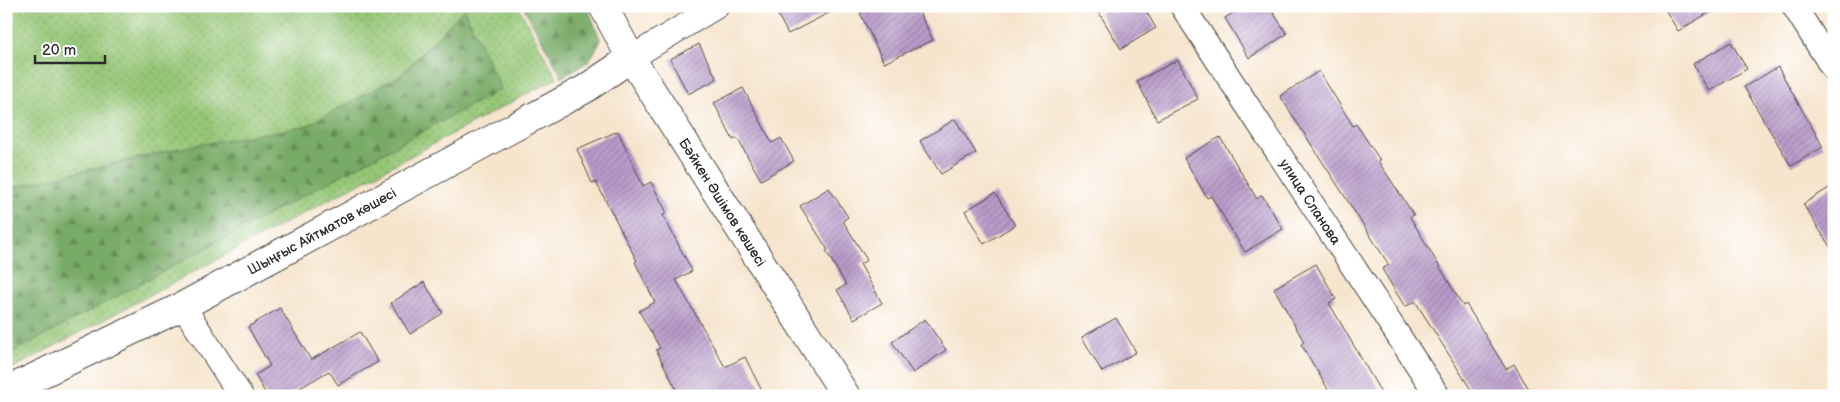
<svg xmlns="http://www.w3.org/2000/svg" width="1840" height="402" font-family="'Balsamiq Sans',sans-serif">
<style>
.grass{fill:url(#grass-dots);stroke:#607850}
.forest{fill:url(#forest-firs);stroke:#526b49}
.building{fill:url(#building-hatch)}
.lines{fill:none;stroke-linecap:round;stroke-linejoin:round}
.street-casing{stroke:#494743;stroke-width:26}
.secondary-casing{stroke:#494743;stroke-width:30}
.street{stroke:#fff;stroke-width:24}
.secondary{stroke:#fff;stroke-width:28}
.labels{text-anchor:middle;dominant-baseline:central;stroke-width:5;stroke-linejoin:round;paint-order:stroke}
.street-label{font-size:14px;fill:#2b2b2b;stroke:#fff}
</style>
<defs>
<pattern id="grass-dots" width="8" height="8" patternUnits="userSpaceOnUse" patternTransform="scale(1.25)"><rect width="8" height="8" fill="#95c676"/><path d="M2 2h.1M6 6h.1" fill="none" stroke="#7aa161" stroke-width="1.8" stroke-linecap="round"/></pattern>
<pattern id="forest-firs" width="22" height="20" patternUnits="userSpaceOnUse" patternTransform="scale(1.25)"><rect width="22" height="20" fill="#78ab67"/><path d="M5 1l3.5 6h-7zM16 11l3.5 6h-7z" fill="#638b55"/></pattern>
<pattern id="building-hatch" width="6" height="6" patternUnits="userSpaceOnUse" patternTransform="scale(1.25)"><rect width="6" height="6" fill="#b99bca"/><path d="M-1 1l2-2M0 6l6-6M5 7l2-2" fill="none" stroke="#977fa4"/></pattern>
</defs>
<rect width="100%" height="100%" fill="#fff"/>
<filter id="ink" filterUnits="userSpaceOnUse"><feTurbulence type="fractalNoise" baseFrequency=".02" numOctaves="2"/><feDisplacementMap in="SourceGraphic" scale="10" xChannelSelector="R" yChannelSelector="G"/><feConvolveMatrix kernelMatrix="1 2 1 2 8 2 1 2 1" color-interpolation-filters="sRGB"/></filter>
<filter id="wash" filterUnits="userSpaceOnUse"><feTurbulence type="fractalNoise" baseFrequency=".0096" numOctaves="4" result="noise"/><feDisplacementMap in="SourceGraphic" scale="20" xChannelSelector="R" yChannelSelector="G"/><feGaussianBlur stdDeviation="1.12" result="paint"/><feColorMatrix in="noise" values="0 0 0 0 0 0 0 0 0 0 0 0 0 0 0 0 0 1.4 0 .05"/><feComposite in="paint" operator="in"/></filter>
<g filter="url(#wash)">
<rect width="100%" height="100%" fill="#f6e4cc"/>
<polygon class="grass" points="6,6 518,6 557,78 6,372"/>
<g class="forest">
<polygon points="523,6 587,6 601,41 589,61 562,77"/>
<polygon points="464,9 501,89 6,356 6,189 185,147 306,126 401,75"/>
</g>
<g id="blocks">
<g class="building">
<polygon points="773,6 842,6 788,34"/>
<polygon points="874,6 916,6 933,40 884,63 860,13"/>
<polygon points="1110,6 1143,6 1156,28 1121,49 1099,13"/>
<polygon points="1244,6 1269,6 1287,34 1249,58 1225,18"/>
<polygon points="1663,6 1720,6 1678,31"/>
<polygon points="1731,42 1747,69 1709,91 1693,64"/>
<polygon points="699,44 717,79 688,94 670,59"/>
<polygon points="1178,60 1198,99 1157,120 1137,81"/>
<polygon points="1778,67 1823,147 1791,166 1744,87"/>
<polygon points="1319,71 1353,126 1356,124 1380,160 1378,161 1414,215 1410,217 1463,306 1466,304 1506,369 1514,364 1533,396 1475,396 1415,301 1405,307 1382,269 1389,265 1280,96"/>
<polygon points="743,88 772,143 781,138 794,161 761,180 737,138 733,140 714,103"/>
<polygon points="955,119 976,153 941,174 920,141"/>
<polygon points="618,131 643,186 651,182 667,213 663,215 692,271 676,280 725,367 745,357 762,391 752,396 680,396 656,350 660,348 639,311 655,302 635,262 637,261 596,182 592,183 577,149"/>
<polygon points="1220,137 1257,199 1262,195 1283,229 1245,252 1211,196 1207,198 1184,158"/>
<polygon points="1834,185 1834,253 1803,204"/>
<polygon points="829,188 848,217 843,221 867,260 860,264 882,303 854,319 837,290 846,285 826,251 828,250 800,206"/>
<polygon points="995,193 1015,225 984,244 965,211"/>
<polygon points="1316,264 1336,299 1329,303 1383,396 1332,396 1301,344 1304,342 1274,288"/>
<polygon points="424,282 443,313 410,334 391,303"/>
<polygon points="280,308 311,360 360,332 378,362 338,385 329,371 286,396 267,396 255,375 270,366 248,327"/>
<polygon points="1116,318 1136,352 1102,372 1082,337"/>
<polygon points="925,319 946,350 913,373 892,342"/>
</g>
</g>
</g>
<g filter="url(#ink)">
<use href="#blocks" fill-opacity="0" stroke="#494743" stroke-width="1"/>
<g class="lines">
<defs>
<g id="street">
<path id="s1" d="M1182 6 1438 396"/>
<polyline points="1794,6 1834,70"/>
<polyline points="631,58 717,6"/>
<polyline points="183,306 241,396"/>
</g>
<g id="secondary">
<path id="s2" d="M603 6 631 58 846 396"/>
<path id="s3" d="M6 391 183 306 585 89 631 58"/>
</g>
</defs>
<use href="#street" class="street-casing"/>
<use href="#secondary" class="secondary-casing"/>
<use href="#street" class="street"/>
<use href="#secondary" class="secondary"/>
</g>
</g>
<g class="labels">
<g class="street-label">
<text stroke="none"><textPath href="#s1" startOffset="234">улица Сланова</textPath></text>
<text stroke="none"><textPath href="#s2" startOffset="230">Бәйкен Әшімов көшесі</textPath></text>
<text stroke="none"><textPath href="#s3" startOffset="354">Шыңғыс Айтматов көшесі</textPath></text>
</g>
</g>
<rect width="1840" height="402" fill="none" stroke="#fff" stroke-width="25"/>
<path d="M35 55v8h70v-8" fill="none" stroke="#2b2b2b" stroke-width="2.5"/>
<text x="42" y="55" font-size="15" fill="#2b2b2b" stroke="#ffffff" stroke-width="4" paint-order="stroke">20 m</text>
</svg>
